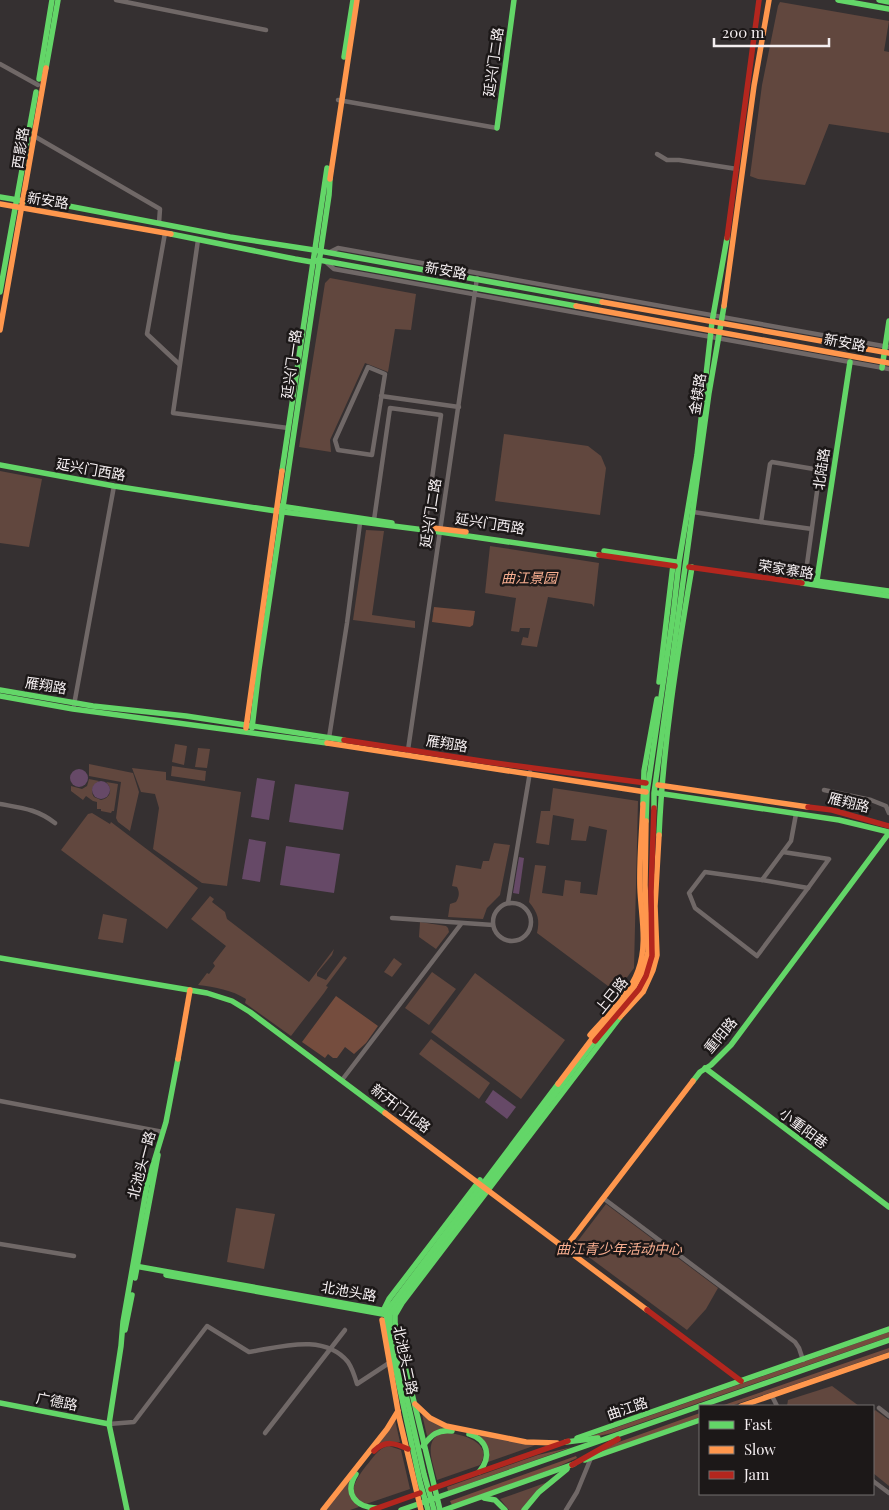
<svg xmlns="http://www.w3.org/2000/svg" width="889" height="1510" font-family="'Playfair Display','Noto Sans SC',serif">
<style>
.green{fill:#61473e}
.forest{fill:#754d3e}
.water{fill:#664967}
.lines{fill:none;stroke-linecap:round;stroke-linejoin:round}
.street{stroke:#706867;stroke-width:4.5}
.fast{stroke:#63d668;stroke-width:5.5}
.slow{stroke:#ff974d;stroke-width:5.5}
.jam{stroke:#b3261e;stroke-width:5.5}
.labels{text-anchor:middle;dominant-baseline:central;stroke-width:5;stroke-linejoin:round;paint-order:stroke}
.street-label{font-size:14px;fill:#f4eef0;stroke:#1c1818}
.park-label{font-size:14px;font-style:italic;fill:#f9af91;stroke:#1c1818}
</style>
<rect width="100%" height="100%" fill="#353031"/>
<g class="green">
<polygon points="780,2 889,21 884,51 889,52 889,133 829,124 805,185 758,179 750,176 762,85 778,6"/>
<polygon points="330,278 416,294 411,330 395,329 388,372 365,363 330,440 331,452 299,447 325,283"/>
<polygon points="504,434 588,446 601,456 606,468 600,515 495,501"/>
<polygon points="0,471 42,479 29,547 0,543"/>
<polygon points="366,530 384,531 372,615 415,621 415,628 353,620"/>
<polygon points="490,546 599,563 594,607 592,604 548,597 537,647 521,645 523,637 528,638 530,628 520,628 519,632 511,631 516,598 485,593"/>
<polygon points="175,744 187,746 184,765 172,762"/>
<polygon points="198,748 210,749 207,768 195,767"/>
<polygon points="89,764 133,773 139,792 130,831 118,822 116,818 121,782 89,776"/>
<polygon points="172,766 206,771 205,781 171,776"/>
<polygon points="132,768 166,772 166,780 241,792 227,886 202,883 153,849 159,808 155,794 141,792"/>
<path d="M89 779 99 781C92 785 90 791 94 797L101 800C111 798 113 789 106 782L118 784 114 811H112L111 813 101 811V809H97V802L93 801 86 796 83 800 71 791V786L82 789 87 786Z"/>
<path d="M553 788 638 801 634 968 616 992 537 933C540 920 538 913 529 902L535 865 546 866 542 893 563 896 565 880 581 882 580 893 597 895 607 830 589 826 586 841 571 840 574 819 553 815 549 845 536 843 541 811H550Z"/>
<polygon points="92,813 110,824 111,822 198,888 167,929 61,850 88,814"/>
<path d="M494 843 510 845 500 895 487 908 483 919 448 917 450 904 456 902C459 897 460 893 457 887L452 886 456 865 481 869 483 861H489Z"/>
<path d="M210 896 214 899 212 902 225 912 227 919 309 982 334 949 332 955 317 973V976L326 980 344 956 347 958 326 986 328 987 324 993 291 1036 245 1003 246 999C232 990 215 987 198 985L207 973 209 974 215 966 213 963 226 946 191 919Z"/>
<polygon points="103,914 127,919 123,943 98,939"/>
<polygon points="420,922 446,926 448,928 449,932 436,949 419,937"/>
<polygon points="394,958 402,964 392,977 384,972"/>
<polygon points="432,972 456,989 429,1025 405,1008"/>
<polygon points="475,973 565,1040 521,1099 431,1032"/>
<polygon points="431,1039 490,1083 479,1099 419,1054"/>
<polygon points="606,1204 718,1288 706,1309 687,1330 574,1246"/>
<polygon points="236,1208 275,1214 264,1269 227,1262"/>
<polygon points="832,1386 859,1406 787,1406 788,1400"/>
<polygon points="875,1410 889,1420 889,1486 873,1473 873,1413"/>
<polygon points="422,1414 445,1427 427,1436"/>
<polygon points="395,1420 400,1442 377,1446"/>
<path d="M442 1433C459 1432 495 1442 480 1465L437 1480C434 1465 422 1440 442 1433Z"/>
<polygon points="479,1435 536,1445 488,1462"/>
<path d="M389 1446 401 1450 410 1489 366 1504C344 1496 356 1479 366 1466 373 1458 378 1448 389 1446Z"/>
<polygon points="349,1481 354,1502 359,1507 350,1510 324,1510"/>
<polygon points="548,1482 522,1510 509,1510 500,1499"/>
</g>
<g class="forest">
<polygon points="434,607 475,611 473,625 470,627 432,622"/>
<polygon points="336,996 378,1026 366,1043 354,1054 345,1047 337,1058 333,1058 328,1054 325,1058 302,1042"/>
<polygon points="889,1332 889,1337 612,1433 590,1438 589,1437"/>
<polygon points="889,1348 889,1352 731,1406 721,1406"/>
<polygon points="700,1413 700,1417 593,1456 616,1443"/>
<polygon points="572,1447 448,1491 447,1487 538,1455"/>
<polygon points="576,1456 577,1458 555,1468 452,1505 450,1501"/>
</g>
<g class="water">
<circle cx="79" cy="778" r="9"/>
<polygon points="257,778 275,781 269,820 251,817"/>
<circle cx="101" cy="790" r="9"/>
<polygon points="295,784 349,792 343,830 289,822"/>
<polygon points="249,839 266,842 260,882 242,879"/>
<polygon points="286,846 340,854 334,893 280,885"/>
<polygon points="519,857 524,858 519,894 513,893"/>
<polygon points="493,1090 516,1107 507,1119 485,1102"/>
</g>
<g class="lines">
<g class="street">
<polyline points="116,0 266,30"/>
<polyline points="0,64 38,85"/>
<polyline points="338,100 497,128"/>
<polyline points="34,136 160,209 159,223"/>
<polyline points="657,154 667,160 679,160 737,169"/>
<polyline points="165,233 147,334 179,364"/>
<polyline points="198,240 173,413 288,428"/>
<polyline points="330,252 338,248 889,347"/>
<polyline points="326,262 334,269 889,369"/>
<polygon points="368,367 385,374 372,455 338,450 335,440"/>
<polyline points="381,396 459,407"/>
<polyline points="693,512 761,522"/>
<polyline points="374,520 390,408 441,415 425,528"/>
<polyline points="800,579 807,564 820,470 772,462 770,464 761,522 812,529"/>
<polyline points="74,705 114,486"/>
<polyline points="329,738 347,623 360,523"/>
<polyline points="409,752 408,750 477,278"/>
<polyline points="824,790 871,800 886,806 889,813"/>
<path d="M0 804C22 808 37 809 55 823"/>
<polyline points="796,814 791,841 762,880 705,872 689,893 695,908 757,956 808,888"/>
<polyline points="762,880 808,888 829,859 783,852"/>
<circle cx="512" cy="922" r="19"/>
<polyline points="508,903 530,772"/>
<polyline points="392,918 493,925"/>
<polyline points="342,1080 461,924"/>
<polyline points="0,1101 163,1132"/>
<polyline points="603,1198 795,1342 799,1348 803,1360"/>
<polyline points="0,1244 74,1256"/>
<polyline points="772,1396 777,1406"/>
<polyline points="879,1408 889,1416"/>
<path d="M109 1424 134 1422 207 1326 249 1352C281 1347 324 1333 348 1362 352 1368 355 1377 357 1384L389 1363"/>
<polyline points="265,1433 345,1330"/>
<polyline points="873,1481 889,1493"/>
<polyline points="566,1510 577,1492 591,1458"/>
</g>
<g class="fast">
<polyline points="838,0 889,9"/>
<polyline points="879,0 889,2"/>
<polyline points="344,57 353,0"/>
<polyline points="46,68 58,0"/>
<polyline points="39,79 52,0"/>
<polyline points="497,128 514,0"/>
<polyline points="0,197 24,201 37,200 230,237 314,250 602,302"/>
<polyline points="171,234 295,259 312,262 319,260 576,306"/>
<polyline points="0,292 36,92"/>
<polyline points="882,368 889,321"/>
<polyline points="0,465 114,486 276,511 440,532 599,555"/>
<polyline points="282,471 327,168"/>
<polyline points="280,506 392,523"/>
<polyline points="604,551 676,562"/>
<polyline points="794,578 889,591"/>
<polyline points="817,580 850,362"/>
<polyline points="802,583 889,596"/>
<polyline points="659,682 673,565"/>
<polyline points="0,690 93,706 186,716 344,740"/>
<polyline points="0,696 73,709 327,743"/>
<polyline points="252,728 259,669 329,195 330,179"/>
<polyline points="657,793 839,820 889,832"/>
<polyline points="643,804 644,771 657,699"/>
<polyline points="654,808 654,793 709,393 724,306"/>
<polyline points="646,821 647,792 673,616 679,562 697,455 712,322 727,238"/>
<path d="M659 835C663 744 677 656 692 567"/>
<polyline points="0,958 207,993 232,1001 250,1012 385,1113"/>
<polyline points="705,1068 889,1207"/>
<polyline points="693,1081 700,1072 711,1065 731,1045 889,833"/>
<polyline points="135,1266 387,1311"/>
<polyline points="166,1275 388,1315"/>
<polyline points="135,1278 158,1155"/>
<polyline points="383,1311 389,1299 480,1180"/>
<polyline points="125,1330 132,1295"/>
<polyline points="0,1403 109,1424"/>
<polyline points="700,1406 889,1340"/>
<path d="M469 1434C488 1440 492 1457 479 1472"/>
<polyline points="577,1438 889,1329"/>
<polyline points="566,1442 598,1438"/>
<path d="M423 1446C431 1435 438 1429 452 1431"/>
<polyline points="585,1460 700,1420"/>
<path d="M356 1474C344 1493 355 1507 376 1508"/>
<polyline points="484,1498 495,1500 505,1510"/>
<polyline points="127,1510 109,1424 121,1346 123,1322 147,1185 166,1122 178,1059"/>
<polyline points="401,1510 700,1406"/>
<polyline points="428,1510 420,1482 386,1325 387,1311 558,1084"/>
<polyline points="434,1510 424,1474 390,1324 390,1314 595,1041"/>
<polyline points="440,1510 395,1323 395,1315 402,1303 620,1017"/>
<polyline points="444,1510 574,1464"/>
<polyline points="524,1510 539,1492 567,1469"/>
</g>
<g class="slow">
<polyline points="330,179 357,0"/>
<polyline points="0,204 171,234"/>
<polyline points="602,302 889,353"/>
<polyline points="576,306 889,363"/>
<polyline points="724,306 754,86 769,0"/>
<polyline points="0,330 46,68"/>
<polyline points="433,528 466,532"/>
<polyline points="246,728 282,471"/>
<polyline points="327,743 646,792"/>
<polyline points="658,785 808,807"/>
<polyline points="620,1017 643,992 653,970 657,955 655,906 659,835"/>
<path d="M590 1035C606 1017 630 994 638 971 648 944 641 916 640 888 639 860 642 832 643 804"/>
<polyline points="178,1059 190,990"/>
<polyline points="558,1084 595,1035 632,991 643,971 648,952 645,885 646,821"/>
<polyline points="385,1113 647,1310"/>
<polyline points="565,1248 693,1081"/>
<polyline points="382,1320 399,1417 421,1510"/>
<polyline points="415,1404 430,1418 446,1426 526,1442 557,1443"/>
<polyline points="741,1406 889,1355"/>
<polyline points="323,1510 387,1429 398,1411"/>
</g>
<g class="jam">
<polyline points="727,238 759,0"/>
<polyline points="599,555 675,566"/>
<polyline points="689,567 802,583"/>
<polyline points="344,740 488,762 646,783"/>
<polyline points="808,807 832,810 889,826"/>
<polyline points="595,1041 639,989 646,976 652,956 651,891 654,808"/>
<polyline points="647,1310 741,1381"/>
<path d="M374 1451C385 1440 395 1443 408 1449"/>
<polyline points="572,1465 618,1439"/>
<polyline points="431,1489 568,1441"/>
<polyline points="372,1510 420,1493"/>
</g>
</g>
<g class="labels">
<g class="street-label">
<text transform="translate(493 62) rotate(-82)">延兴门二路</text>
<text transform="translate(20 148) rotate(-81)">西影路</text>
<text transform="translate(48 200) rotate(9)">新安路</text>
<text transform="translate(446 270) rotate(10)">新安路</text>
<text transform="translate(845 342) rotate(10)">新安路</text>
<text transform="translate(291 364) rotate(-82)">延兴门一路</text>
<text transform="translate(697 394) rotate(-81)">金犊路</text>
<text transform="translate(91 469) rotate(10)">延兴门西路</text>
<text transform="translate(821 469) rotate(-82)">北陆路</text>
<text transform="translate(430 513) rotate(-81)">延兴门二路</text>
<text transform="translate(490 523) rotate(9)">延兴门西路</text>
<text transform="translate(786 569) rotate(9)">荣家寨路</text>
<text transform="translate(46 685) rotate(9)">雁翔路</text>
<text transform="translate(447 743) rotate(9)">雁翔路</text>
<text transform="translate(849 802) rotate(14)">雁翔路</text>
<text transform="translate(611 995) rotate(-51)">上巳路</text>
<text transform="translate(720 1035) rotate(-50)">重阳路</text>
<text transform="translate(401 1108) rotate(37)">新开门北路</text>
<text transform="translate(804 1128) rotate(37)">小重阳巷</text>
<text transform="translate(141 1165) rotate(-75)">北池头一路</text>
<text transform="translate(349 1291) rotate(10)">北池头路</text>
<text transform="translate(406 1360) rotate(78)">北池头二路</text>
<text transform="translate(57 1401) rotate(11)">广德路</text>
<text transform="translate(627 1408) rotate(-19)">曲江路</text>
</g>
<g class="park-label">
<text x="529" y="577">曲江景园</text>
<text x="619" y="1248">曲江青少年活动中心</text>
</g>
</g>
<rect x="699" y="1405" width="175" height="90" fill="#1c1818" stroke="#726e6e"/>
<rect x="709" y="1421" width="25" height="8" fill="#63d668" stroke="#726e6e"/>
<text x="744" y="1430" font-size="15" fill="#f4eef0">Fast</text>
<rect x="709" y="1446" width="25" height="8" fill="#ff974d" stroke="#726e6e"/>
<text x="744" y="1455" font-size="15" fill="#f4eef0">Slow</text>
<rect x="709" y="1471" width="25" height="8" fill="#b3261e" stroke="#726e6e"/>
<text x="744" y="1480" font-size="15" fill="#f4eef0">Jam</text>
<path d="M714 38v8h115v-8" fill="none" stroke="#f4eef0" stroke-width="2.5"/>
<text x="722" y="38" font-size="15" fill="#f4eef0" stroke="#1c1818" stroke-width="4" paint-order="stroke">200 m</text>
</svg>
